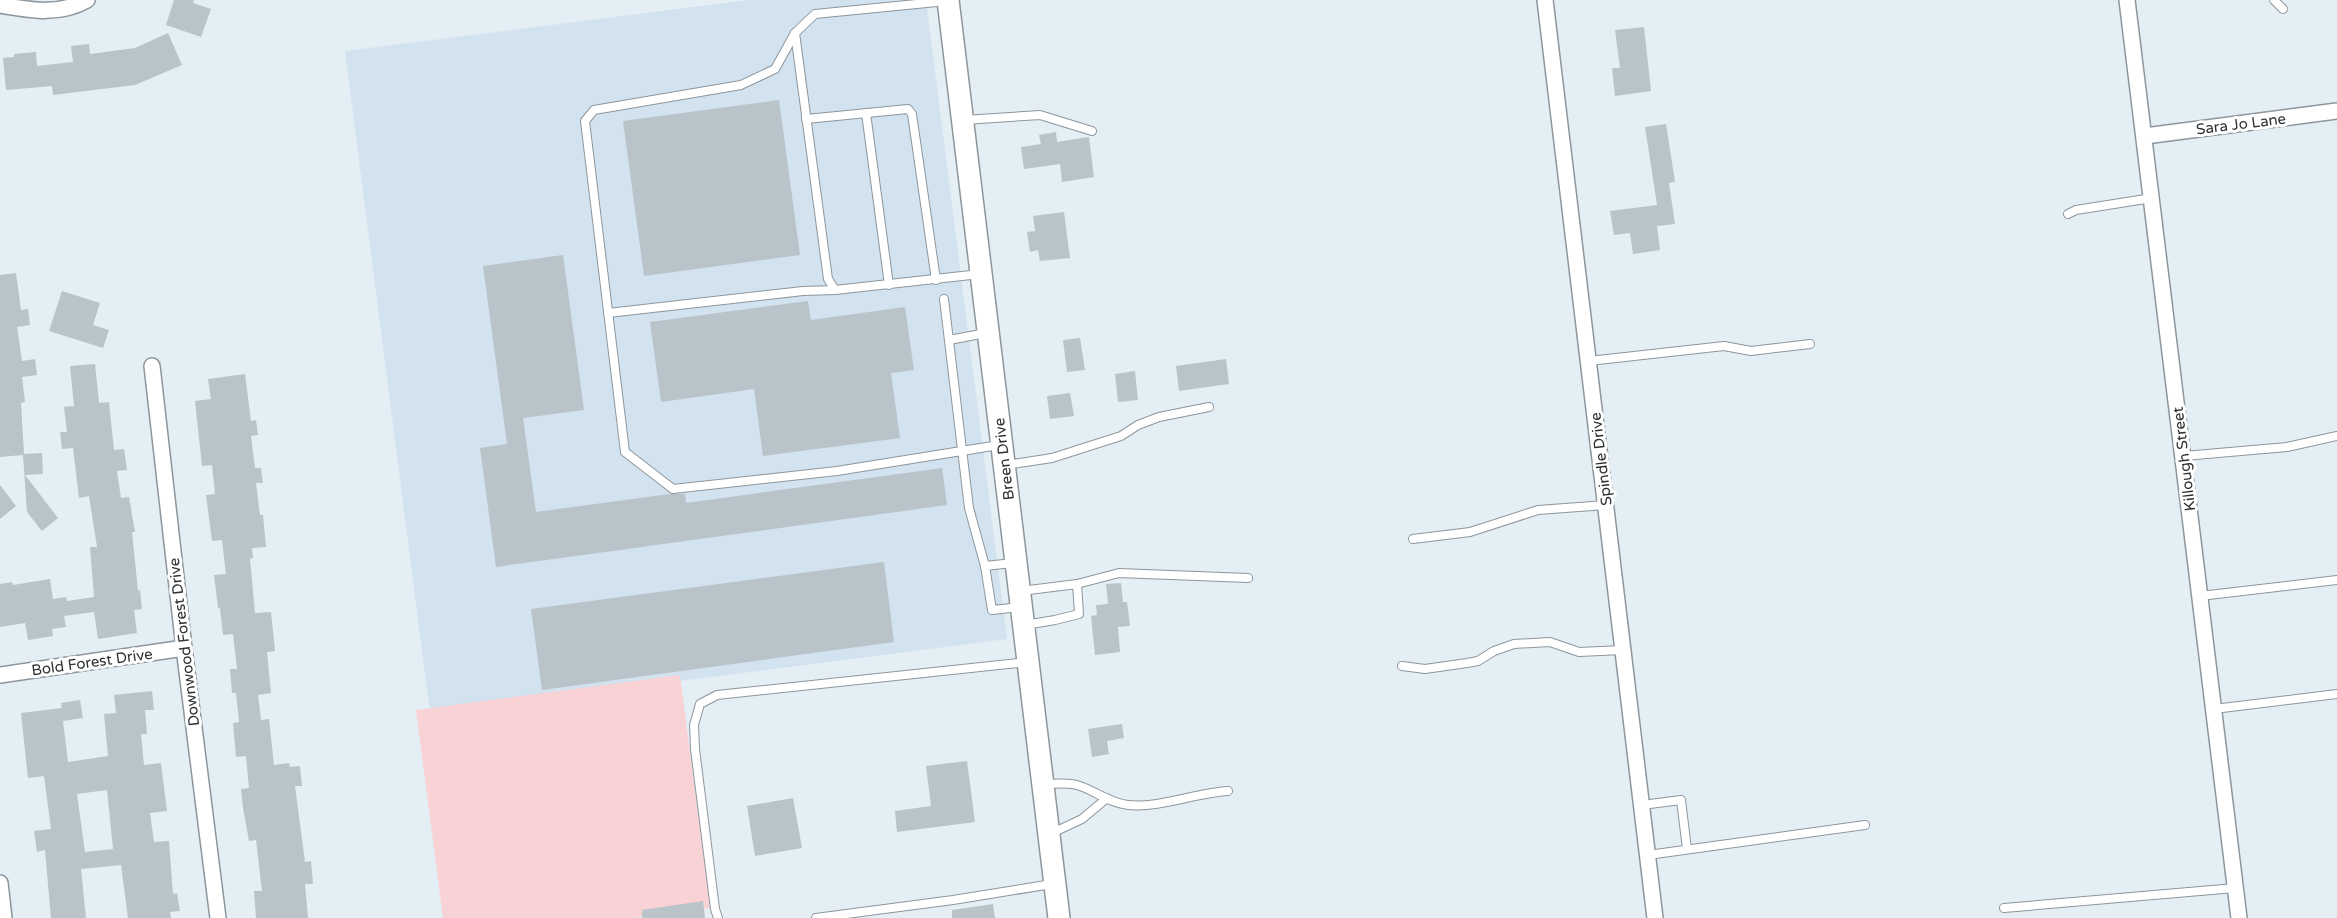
<svg xmlns="http://www.w3.org/2000/svg" width="2337" height="918" font-family="'Varela Round',sans-serif">
<style>
.built{fill:#d2e2ee}
.green{fill:#f9d2d5}
.building{fill:#b9c3ca;fill-rule:evenodd}
.lines{fill:none;stroke-linecap:round;stroke-linejoin:round}
.lane-casing{stroke:#8d969c;stroke-width:10}
.street-casing{stroke:#8d969c;stroke-width:18}
.secondary-casing{stroke:#8d969c;stroke-width:24}
.lane{stroke:#fff;stroke-width:8}
.street{stroke:#fff;stroke-width:15}
.secondary{stroke:#fff;stroke-width:21}
.labels{text-anchor:middle;dominant-baseline:central;stroke-width:6;stroke-linejoin:round;paint-order:stroke}
.street-label{font-size:15px;fill:#2d3133;stroke:#fff}
</style>
<rect width="100%" height="100%" fill="#e4eef5"/>
<polygon class="built" points="749,0 926,0 1007,639 430,713 345,51"/>
<polygon class="green" points="680,675 710,908 633,918 443,918 416,710"/>
<g class="building">
<polygon points="174,0 194,0 193,3 211,9 201,37 166,25"/>
<polygon points="1644,27 1651,91 1615,96 1612,68 1620,68 1615,30"/>
<polygon points="168,33 182,65 135,85 53,95 52,86 6,90 3,58 14,57 14,54 36,52 37,66 73,62 71,46 89,44 90,54 135,48"/>
<polygon points="779,100 800,255 644,276 623,121"/>
<polygon points="1666,124 1675,182 1669,183 1675,224 1657,226 1660,250 1633,254 1630,233 1614,235 1610,211 1657,205 1645,127"/>
<polygon points="1056,132 1057,142 1089,137 1094,177 1062,182 1060,164 1024,169 1021,147 1041,144 1039,135"/>
<polygon points="1064,212 1070,258 1040,261 1038,250 1030,252 1027,232 1035,231 1033,216"/>
<polygon points="563,255 584,410 523,418 536,512 670,494 685,494 686,503 942,468 947,505 496,567 480,448 507,444 483,266"/>
<polygon points="16,273 21,310 28,309 30,325 17,327 22,361 35,359 37,375 22,377 25,402 21,403 24,454 42,453 43,474 25,475 58,518 42,531 27,512 23,455 0,457 0,275"/>
<polygon points="62,291 100,303 93,325 109,330 103,348 49,331"/>
<polygon points="808,301 811,320 905,307 914,370 891,373 900,438 763,456 754,389 661,402 650,322"/>
<polygon points="1080,338 1085,370 1067,372 1063,340"/>
<polygon points="1226,359 1229,384 1179,391 1176,366"/>
<polygon points="95,364 99,403 109,402 114,450 124,449 127,470 117,471 121,498 129,497 135,532 132,532 138,591 140,590 142,609 134,610 137,633 98,639 94,612 64,616 66,627 52,629 53,636 28,640 25,623 0,627 0,584 12,582 13,585 50,579 53,599 66,597 67,601 94,597 90,547 97,547 89,496 79,498 73,448 62,449 60,432 67,432 64,407 74,406 70,366"/>
<polygon points="1135,371 1138,400 1118,402 1115,374"/>
<polygon points="245,374 251,421 256,420 258,435 251,436 255,468 261,468 263,483 256,483 260,515 263,515 266,547 252,548 253,558 250,559 255,613 271,612 275,651 267,652 271,693 258,695 261,720 269,719 274,765 289,763 290,767 300,766 302,786 295,786 305,862 311,861 313,884 305,884 308,918 256,918 254,891 262,891 256,840 249,841 243,808 241,789 249,788 246,756 236,757 233,723 239,722 236,693 232,693 230,669 237,669 233,634 223,635 220,608 218,608 214,575 226,574 222,540 212,541 206,495 215,494 212,465 202,466 195,401 211,399 208,379"/>
<polygon points="1070,393 1074,416 1050,419 1047,396"/>
<polygon points="0,485 16,506 0,519"/>
<polygon points="884,562 894,642 542,690 531,609"/>
<polygon points="1121,583 1123,602 1127,602 1130,626 1118,627 1120,652 1095,655 1091,616 1097,615 1096,605 1108,604 1106,584"/>
<path d="M152 691 154 710H145L147 734H141L144 765 161 763 167 811 150 813 154 842 169 841 173 894 177 893 180 911 170 912 171 918H128L121 865 81 869 86 918H51L45 850 37 852 34 831 51 829 44 776 28 778 21 713 62 708 61 703 80 700 83 718 63 721 68 762 108 756 104 714 116 713 114 695ZM107 790 113 849 85 852 77 794Z"/>
<polygon points="1122,724 1124,738 1107,741 1109,754 1092,757 1088,729"/>
<polygon points="967,761 975,822 897,832 895,811 931,806 926,766"/>
<polygon points="793,798 802,848 755,856 747,806"/>
<polygon points="703,901 705,918 642,918 642,910"/>
<polygon points="993,904 995,918 952,918 952,910"/>
</g>
<g class="lines">
<defs>
<g id="lane">
<polyline points="2274,0 2283,9"/>
<polyline points="947,1 815,14 795,33 775,69 741,85 594,110 585,121 625,452 673,489 837,471 999,445"/>
<polyline points="795,33 828,279 835,290 980,274"/>
<polyline points="866,113 889,285"/>
<polyline points="806,119 908,109 912,114 936,280"/>
<polyline points="964,120 1040,115 1092,131"/>
<polyline points="2068,214 2076,210 2152,198"/>
<polyline points="944,299 969,508 985,566 992,610 1020,607"/>
<polyline points="608,313 803,291 835,290"/>
<polyline points="949,340 986,333"/>
<polyline points="1589,361 1724,346 1751,351 1810,344"/>
<polyline points="2184,456 2287,447 2337,436"/>
<polyline points="1006,465 1052,458 1121,436 1138,425 1159,417 1209,407"/>
<polyline points="1413,539 1470,532 1538,510 1606,505"/>
<polyline points="985,566 1013,563"/>
<polyline points="1077,584 1119,573 1248,578"/>
<polyline points="1021,591 1077,584 1079,614 1055,620 1025,625"/>
<polyline points="2200,596 2337,580"/>
<polyline points="1402,666 1425,669 1467,663 1478,661 1494,651 1514,644 1550,642 1579,652 1623,650"/>
<polyline points="2214,709 2337,694"/>
<path d="M1044 784C1055 784 1066 782 1077 785 1094 790 1109 803 1128 805 1162 808 1194 793 1228 791"/>
<polyline points="1642,805 1681,800 1687,849"/>
<polyline points="1050,834 1082,819 1107,798"/>
<polyline points="1648,855 1865,825"/>
<polyline points="2004,908 2235,888"/>
<polyline points="718,918 715,909 695,749 694,725 700,704 717,695 1027,662"/>
<polyline points="816,918 953,900 1052,884"/>
</g>
<g id="street">
<polyline points="1545,0 1655,918"/>
<polyline points="2127,0 2239,918"/>
<path d="M0 5C30 10 59 16 87 0"/>
<polyline points="2145,136 2337,111"/>
<polyline points="152,366 184,648 218,918"/>
<polyline points="0,675 184,648"/>
<polyline points="0,883 4,918"/>
</g>
<polyline id="secondary" points="948,0 1059,918"/>
</defs>
<use href="#lane" class="lane-casing"/>
<use href="#street" class="street-casing"/>
<use href="#secondary" class="secondary-casing"/>
<use href="#lane" class="lane"/>
<use href="#street" class="street"/>
<use href="#secondary" class="secondary"/>
</g>
<g class="labels">
<g class="street-label">
<text transform="translate(2241 124) rotate(-7)">Sara Jo Lane</text>
<text transform="translate(1004 459) rotate(-97)">Breen Drive</text>
<text transform="translate(1601 459) rotate(-97)">Spindle Drive</text>
<text transform="translate(2184 459) rotate(-97)">Killough Street</text>
<text transform="translate(184 642) rotate(-97)">Downwood Forest Drive</text>
<text transform="translate(92 662) rotate(-8)">Bold Forest Drive</text>
</g>
</g>
</svg>
